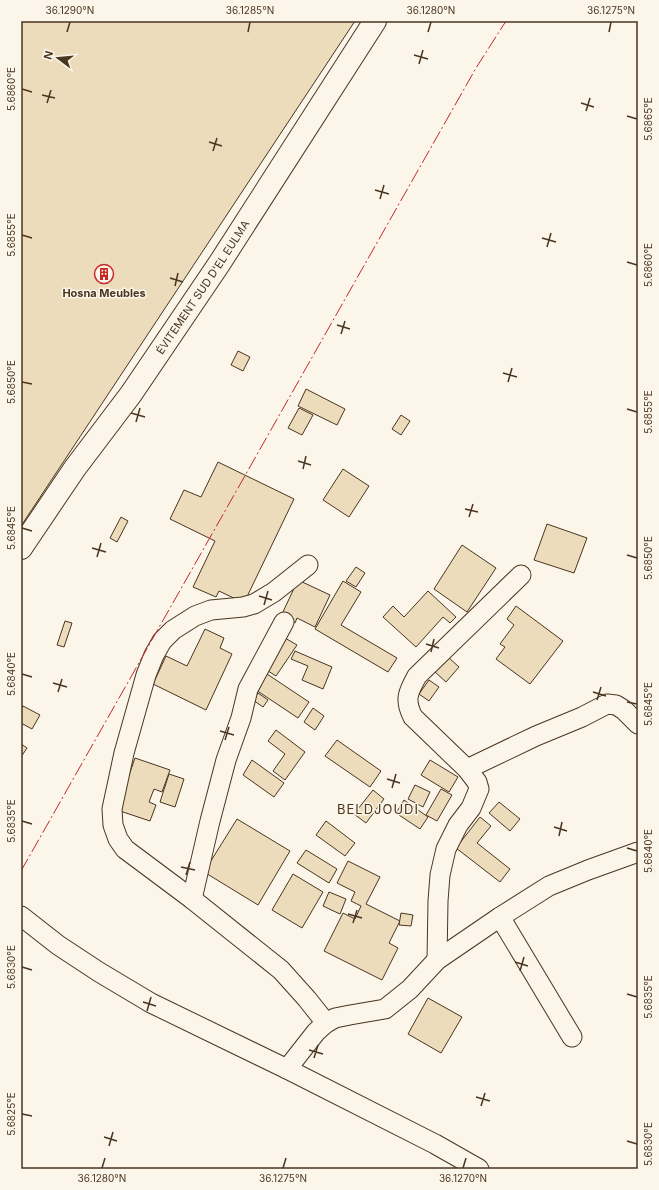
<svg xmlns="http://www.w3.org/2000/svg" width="659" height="1190" font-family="Inter,sans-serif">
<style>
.building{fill:#ecdcbc;stroke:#4a3520}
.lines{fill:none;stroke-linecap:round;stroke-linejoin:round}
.minor-casing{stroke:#4a3520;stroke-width:21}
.primary-casing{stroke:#4a3520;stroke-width:24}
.minor{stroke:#fbf6e9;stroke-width:19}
.primary{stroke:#fbf6e9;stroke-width:22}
.power{stroke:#c62828;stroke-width:1;stroke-dasharray:14 3 2 3;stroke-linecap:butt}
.ticks{fill:none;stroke:#4a3520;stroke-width:1.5}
.labels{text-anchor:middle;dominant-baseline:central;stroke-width:3;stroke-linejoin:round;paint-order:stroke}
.street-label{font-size:11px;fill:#4a3520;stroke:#fbf6e9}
.poi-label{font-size:11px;font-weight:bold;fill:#4a3520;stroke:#fbf6e9}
.quarter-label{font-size:13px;letter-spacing:1px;fill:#4a3520;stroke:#fbf6e9}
.neatline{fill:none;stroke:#4a3520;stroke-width:1.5}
.ticks-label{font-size:10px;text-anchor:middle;fill:#4a3520}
</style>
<rect width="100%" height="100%" fill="#fbf6e9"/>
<g class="building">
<polygon points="21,21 355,21 21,526"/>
<polygon points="238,351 250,357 243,371 231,365"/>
<polygon points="306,389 345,409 337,425 298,406"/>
<polygon points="299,408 313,415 302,435 288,428"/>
<polygon points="401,415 410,421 401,435 392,429"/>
<polygon points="218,462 294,499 244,603 219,591 216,597 193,587 215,541 170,519 184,490 201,497"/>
<polygon points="343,469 369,486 349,517 323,500"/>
<polygon points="121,517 128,521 117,542 110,538"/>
<polygon points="547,524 587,538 574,573 534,560"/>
<polygon points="462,545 496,568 467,612 434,589"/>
<polygon points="356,567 365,573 356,587 346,581"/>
<polygon points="298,580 330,595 315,627 297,618 295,623 281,616"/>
<polygon points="343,581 361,592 341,625 397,658 388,672 315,629"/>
<polygon points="428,591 456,617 450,623 443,617 416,647 383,617 393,606 404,617"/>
<polygon points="516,606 563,641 530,684 496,659 505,647 500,644 514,625 507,619"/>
<polygon points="65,621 72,623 64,647 57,645"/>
<polygon points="205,629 224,638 220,648 232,654 206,710 153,684 166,656 187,666"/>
<polygon points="285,638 297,645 276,676 265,669"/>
<polygon points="295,651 332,667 323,689 302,680 308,666 291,659"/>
<polygon points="448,657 459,667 446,682 435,672"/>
<polygon points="267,674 309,702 298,718 256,690"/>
<polygon points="429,680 439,687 429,701 419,694"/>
<polygon points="258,693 268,700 263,707 253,700"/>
<polygon points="23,706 40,715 32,729 21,723 21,709"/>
<polygon points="313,708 324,716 315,730 304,722"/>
<polygon points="276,730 305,752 285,780 273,771 285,754 268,741"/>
<polygon points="337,740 381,771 370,787 325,756"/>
<polygon points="21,744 27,748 21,757"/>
<polygon points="135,758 170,770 162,792 154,789 149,802 156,805 150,821 117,810"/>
<polygon points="252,760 284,783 274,797 243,775"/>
<polygon points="430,760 458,777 449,792 421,775"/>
<polygon points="169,774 184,779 175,807 160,802"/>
<polygon points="415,785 430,792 423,807 408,799"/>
<polygon points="441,789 452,795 437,821 426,815"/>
<polygon points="373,790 384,799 366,823 354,814"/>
<polygon points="404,800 428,817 420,829 396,813"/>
<polygon points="499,802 520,819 510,831 489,813"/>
<polygon points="480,817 491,826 477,843 510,869 500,882 456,848"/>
<polygon points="237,819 290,851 258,905 204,872"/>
<polygon points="326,821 355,843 345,856 316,835"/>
<polygon points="306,850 337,869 329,883 297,863"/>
<polygon points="348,861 380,877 366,904 400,921 389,943 398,948 382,980 324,951 343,913 355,919 361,906 351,901 355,892 337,883"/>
<polygon points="293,874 323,892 302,928 272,910"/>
<polygon points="329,892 346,899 340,914 323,906"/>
<polygon points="401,913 413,915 411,926 399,925"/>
<polygon points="428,998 462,1017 441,1053 408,1034"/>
</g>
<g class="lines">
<defs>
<g id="minor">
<polyline points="308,565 274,592 254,604 243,607 211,610 195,616 173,630 162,641 154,655 146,675 124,753 112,809 113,825 118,839 125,849 192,899 281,970 307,999 326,1023"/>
<polyline points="467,769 536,736 582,717 607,704 616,705 624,710 638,724"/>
<polyline points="192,899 210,821 226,760 241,718 248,689 284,622"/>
<polyline points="21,916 58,945 99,972 151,1003 287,1069 435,1144 479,1169"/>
<polyline points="500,917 572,1037"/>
<path d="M437 960 438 901 440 875 446 849 458 825 471 808 479 789 477 782 467 769 413 717C404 700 408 692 417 676L521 575"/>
<polyline points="287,1069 316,1032 326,1023 335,1018 350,1015 385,1009 410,989 437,960 500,917 549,886 588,870 638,852"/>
</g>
<g id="primary">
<path id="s1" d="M21 548 75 468 131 394 219 264 375 21"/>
</g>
</defs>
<use href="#minor" class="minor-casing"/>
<use href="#primary" class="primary-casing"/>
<use href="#minor" class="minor"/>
<use href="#primary" class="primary"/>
<polyline class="power" points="21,871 476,68 506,21"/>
</g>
<path class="ticks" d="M67 32 70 22M248 32 250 22M428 32 431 22M609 32 611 22M414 55 428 59M419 64 423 50M22 89 32 92M42 95 55 98M47 103 51 90M581 103 594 107M586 111 590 98M627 116 637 119M209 142 222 146M213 151 217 138M375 190 389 194M380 199 384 185M22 235 32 238M542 238 556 242M547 247 551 233M627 262 637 265M170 278 183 282M175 286 178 273M337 325 350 329M341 334 345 321M503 373 517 377M22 382 32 384M508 382 512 368M627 409 637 412M131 413 145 417M136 422 140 408M298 461 311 465M303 469 306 456M465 509 478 512M469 517 473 504M22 528 32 531M92 548 106 552M627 555 637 558M97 557 101 543M259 596 272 600M264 605 268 591M426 644 439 648M431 652 434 639M22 674 32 677M53 683 67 687M58 692 62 679M593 692 606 696M597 700 601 687M627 702 637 704M220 731 234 735M225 740 229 727M387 779 400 783M392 788 396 774M22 821 32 824M554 827 567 831M559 836 562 822M627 848 637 851M181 867 195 870M186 875 190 862M348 914 362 918M353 923 357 910M515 962 528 966M22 967 32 970M520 971 524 957M627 994 637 997M143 1002 156 1006M147 1011 151 997M309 1050 323 1054M314 1058 318 1045M476 1097 490 1101M481 1106 485 1093M22 1114 32 1116M104 1137 117 1141M627 1141 637 1144M109 1146 113 1132M102 1168 105 1158M283 1168 286 1158M463 1168 466 1158"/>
<defs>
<symbol id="building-ring" viewBox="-11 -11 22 22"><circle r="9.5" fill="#fbf6e9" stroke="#c62828" stroke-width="1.5"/><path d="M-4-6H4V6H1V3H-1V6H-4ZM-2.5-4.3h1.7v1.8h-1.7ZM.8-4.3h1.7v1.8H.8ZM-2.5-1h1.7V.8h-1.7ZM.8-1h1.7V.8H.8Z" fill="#c62828"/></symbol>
</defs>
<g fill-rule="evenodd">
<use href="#building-ring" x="93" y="263" width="22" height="22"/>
</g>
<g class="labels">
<g class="street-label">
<text stroke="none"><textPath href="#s1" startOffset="318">ÉVITEMENT SUD D'EL EULMA</textPath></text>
</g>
<g class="poi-label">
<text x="104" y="293">Hosna Meubles</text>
</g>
<g class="quarter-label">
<text x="378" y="809">BELDJOUDI</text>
</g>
</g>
<rect width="659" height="1190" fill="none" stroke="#fbf6e9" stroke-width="44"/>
<g transform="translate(58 58) rotate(286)" stroke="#fbf6e9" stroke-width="3" paint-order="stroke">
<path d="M0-3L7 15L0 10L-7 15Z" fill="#4a3520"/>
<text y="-6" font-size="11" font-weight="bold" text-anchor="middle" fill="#4a3520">N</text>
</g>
<rect x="22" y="22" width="615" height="1146" class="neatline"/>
<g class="ticks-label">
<text x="70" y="14">36.1290°N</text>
<text x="250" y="14">36.1285°N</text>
<text x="431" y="14">36.1280°N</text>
<text x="611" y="14">36.1275°N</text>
<text transform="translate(11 89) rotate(-90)" y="4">5.6860°E</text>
<text transform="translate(648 119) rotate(-90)" y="4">5.6865°E</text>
<text transform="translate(11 235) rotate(-90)" y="4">5.6855°E</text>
<text transform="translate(648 265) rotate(-90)" y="4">5.6860°E</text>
<text transform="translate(11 382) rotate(-90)" y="4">5.6850°E</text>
<text transform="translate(648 412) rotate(-90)" y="4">5.6855°E</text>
<text transform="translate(11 528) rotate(-90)" y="4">5.6845°E</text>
<text transform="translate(648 558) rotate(-90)" y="4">5.6850°E</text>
<text transform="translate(11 674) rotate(-90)" y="4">5.6840°E</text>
<text transform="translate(648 704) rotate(-90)" y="4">5.6845°E</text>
<text transform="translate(11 821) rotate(-90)" y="4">5.6835°E</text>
<text transform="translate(648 851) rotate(-90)" y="4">5.6840°E</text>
<text transform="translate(11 967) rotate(-90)" y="4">5.6830°E</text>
<text transform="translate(648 997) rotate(-90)" y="4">5.6835°E</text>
<text transform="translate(11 1114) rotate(-90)" y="4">5.6825°E</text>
<text transform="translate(648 1144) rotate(-90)" y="4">5.6830°E</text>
<text x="102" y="1182">36.1280°N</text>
<text x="283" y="1182">36.1275°N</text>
<text x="463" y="1182">36.1270°N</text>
</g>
</svg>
